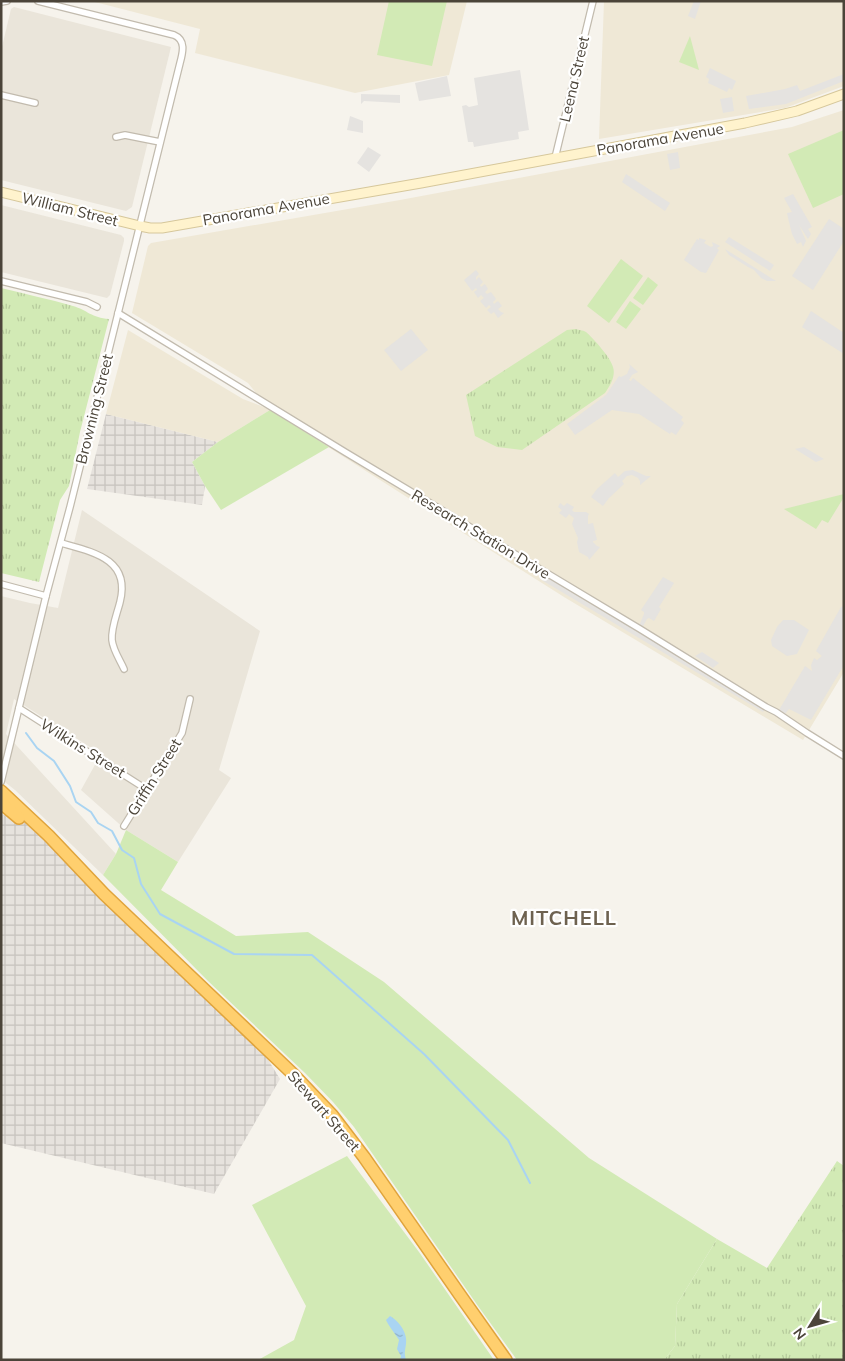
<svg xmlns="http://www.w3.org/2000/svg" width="845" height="1361" font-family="Mulish,sans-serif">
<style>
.residential{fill:#eae5da}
.industrial{fill:url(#industrial-grid)}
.education{fill:#efe8d6}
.grass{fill:#d2eab5}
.park{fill:url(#park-tufts)}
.parking{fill:#e5e3e0}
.water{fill:url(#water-ripples)}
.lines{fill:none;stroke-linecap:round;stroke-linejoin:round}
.stream{stroke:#a9d4f2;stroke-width:2}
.street-casing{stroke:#c2bbae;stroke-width:8}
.secondary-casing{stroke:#d6c79b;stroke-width:11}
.highway-casing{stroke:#e0a43c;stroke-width:14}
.street{stroke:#fff;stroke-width:5.5}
.secondary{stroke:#fff3cd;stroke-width:9}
.highway{stroke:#ffcf6e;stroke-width:11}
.labels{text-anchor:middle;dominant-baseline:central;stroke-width:4.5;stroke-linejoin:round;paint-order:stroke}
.street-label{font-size:15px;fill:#4b4439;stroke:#fff}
.district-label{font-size:20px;font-weight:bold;letter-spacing:1px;fill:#6e6250;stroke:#fff}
</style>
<defs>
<pattern id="industrial-grid" width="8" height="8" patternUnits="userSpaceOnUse" patternTransform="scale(1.25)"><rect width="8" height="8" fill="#e6e2dd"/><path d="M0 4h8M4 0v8" fill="none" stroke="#c7c3be"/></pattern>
<pattern id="park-tufts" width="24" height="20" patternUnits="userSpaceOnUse" patternTransform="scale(1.25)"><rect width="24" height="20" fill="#d2eab5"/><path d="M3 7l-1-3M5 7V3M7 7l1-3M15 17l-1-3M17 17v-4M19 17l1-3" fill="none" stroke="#b6ca9c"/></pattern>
<pattern id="water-ripples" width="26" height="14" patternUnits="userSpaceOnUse" patternTransform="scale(1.25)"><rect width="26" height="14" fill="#a9d4f2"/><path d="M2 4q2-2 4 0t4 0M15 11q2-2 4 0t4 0" fill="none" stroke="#8caec5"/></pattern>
</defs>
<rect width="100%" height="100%" fill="#f6f3ec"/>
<g class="residential">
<polygon points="14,7 171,47 132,207 126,211 1,180 1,51 11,9"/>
<polygon points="1,205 121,235 124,238 124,241 110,295 107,298 1,272"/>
<polygon points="82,510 260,631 219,770 231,778 178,862 126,830 81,790 101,754 14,699 6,734 116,854 103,875 15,790 1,779 1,596 30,603 58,608"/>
</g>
<g class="industrial">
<polygon points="106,414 218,442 192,462 205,486 202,505 87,489"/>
<polygon points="6,815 11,816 24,822 104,894 254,1037 280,1079 214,1194 1,1143 1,816"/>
</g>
<g class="education">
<polygon points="91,1 467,1 449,75 355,93 195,53 200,29"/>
<polygon points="604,1 844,1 844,86 785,108 599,139"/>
<polygon points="844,110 844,672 803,740 564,597 270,410 218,442 106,414 128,330 243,399 269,409 248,383 132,313 148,246 151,243 400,200 792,127"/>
</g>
<g class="grass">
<polygon points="389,1 447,1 432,66 377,55"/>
<polygon points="690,36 699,70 679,62"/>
<polygon points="844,130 844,194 813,208 788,154"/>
<polygon points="621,259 643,276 609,323 587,306"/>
<polygon points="648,277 658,285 643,305 633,298"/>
<polygon points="630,301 641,309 626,329 616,322"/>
<polygon points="270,410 329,447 221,510 205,486 192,462 218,442"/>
<polygon points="844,494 844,497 828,523 822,520 816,529 784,509"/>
<polygon points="126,830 178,862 161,890 236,936 308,932 384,982 589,1158 717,1239 677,1304 675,1346 664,1360 517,1360 478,1306 372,1153 354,1127 333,1102 305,1073 208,981 103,875 116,854"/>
<polygon points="347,1156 419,1252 494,1360 258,1360 294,1340 306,1306 252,1205"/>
</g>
<g class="park">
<path d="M1 288C25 294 49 299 73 306 87 310 92 318 109 319L80 432 69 486 60 500 39 582 1 573Z"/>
<path d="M575 329C578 330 583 330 586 332 593 338 611 358 613 367 616 376 610 386 605 393L522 450 497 447 475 436 466 395 567 330Z"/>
<polygon points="837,1161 844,1166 844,1360 664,1360 675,1346 677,1304 717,1239 767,1268"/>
</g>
<g class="parking">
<polygon points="694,1 701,1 695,19 688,16"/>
<polygon points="710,68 736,81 732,90 729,88 727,92 708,83 709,79 706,77"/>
<polygon points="520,70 529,130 518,132 519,139 474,147 473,142 468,142 462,106 466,105 469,107 478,105 474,78"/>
<polygon points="844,74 844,81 786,104 749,109 746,96 785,89 797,85 800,91"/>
<polygon points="447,76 451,96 419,101 415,83"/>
<polygon points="361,94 400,95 400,103 364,101 361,104"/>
<polygon points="732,97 734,111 723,113 720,99"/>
<polygon points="350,116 363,121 363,133 347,130"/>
<polygon points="368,147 381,155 369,172 357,163"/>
<polygon points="678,152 680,168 670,170 667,154"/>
<polygon points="626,174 670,203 665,211 622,182"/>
<polygon points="793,194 812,227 808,229 811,234 808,239 799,225 806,241 803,247 801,242 797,244 792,234 789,222 787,213 792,212 784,198"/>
<polygon points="829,219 844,229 844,241 813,290 792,276"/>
<polygon points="729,237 774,265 770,271 725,242"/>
<polygon points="699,238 706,240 704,243 711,247 713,246 712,242 720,246 717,248 719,250 706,273 701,272 684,260 697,239 699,240"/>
<polygon points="725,249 776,281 767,281 761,278 754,270 748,267 729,255"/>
<polygon points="476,270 479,274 476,277 476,280 479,277 483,282 480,285 481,287 485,284 488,289 485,292 487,294 491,292 496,299 493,302 494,304 498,301 502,306 498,309 501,312 504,313 498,318 494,312 491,314 487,310 491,307 489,305 486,308 480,301 484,298 481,295 478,298 474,292 477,290 476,288 472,291 464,280"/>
<polygon points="811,311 844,333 844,354 802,327"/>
<polygon points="411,329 428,350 401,371 384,350"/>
<polygon points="629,364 638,372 632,375 629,380 631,381 633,378 683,417 681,420 684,423 676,435 671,432 670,434 639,414 612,410 575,435 567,424 606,395 619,376 621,377 627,374 630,367"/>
<polygon points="804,447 824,459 816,462 795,449"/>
<polygon points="633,470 646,476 651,476 640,485 640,481 638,478 632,475 627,476 622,481 624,484 609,498 603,506 591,497 597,489 615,473 618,477 625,471"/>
<polygon points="560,503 564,506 567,503 574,507 572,510 574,512 586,512 589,514 588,516 588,524 593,523 597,540 593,541 593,542 597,546 600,547 589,560 588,557 579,552 577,542 578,538 572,524 574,518 569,514 566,518 559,513 562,510 558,507"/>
<polygon points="545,572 766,707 763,712 540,579"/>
<polygon points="663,577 674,583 659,607 661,609 654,621 649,618 647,619 642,628 639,626 644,614 644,612 641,610"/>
<polygon points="844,606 844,665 811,720 789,709 785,714 779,710 805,666 812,671 811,665 814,658 817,660 822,656 816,651 841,607"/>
<polygon points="783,620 794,620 809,630 797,654 787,656 772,646 771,640 777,627"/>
<polygon points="702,652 719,663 713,668 695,656"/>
</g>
<path class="water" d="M390 1316C399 1321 408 1333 406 1344 405 1351 404 1353 406 1360H400L401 1356 397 1349 399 1340C395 1333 389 1327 386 1320Z"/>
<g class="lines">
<polyline class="stream" points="26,733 37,748 54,761 70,786 76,802 91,812 98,823 112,831 122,850 134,858 141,884 160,914 234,954 312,955 424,1054 508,1140 530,1183"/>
<defs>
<g id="street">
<polyline points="1,2 7,1"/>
<polyline points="1,95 35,103"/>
<polyline points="116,137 125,135 160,142"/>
<polyline points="555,158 593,1"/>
<polyline points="1,281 87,302 97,307"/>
<polyline points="118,313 345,452 640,629 766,707 776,712 807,733 844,756"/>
<path d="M61 543C93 552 131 559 120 602 117 614 111 628 112 640 113 650 120 660 124 669"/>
<polyline points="1,584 46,596"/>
<polyline points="19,708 146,789"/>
<path d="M1 782 46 596 70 507 180 63C183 52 186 40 174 35L38 1"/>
<polyline points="124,826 182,733 190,699"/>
</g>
<polyline id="secondary" points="1,192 140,226 150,228 162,228 421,183 745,123 797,111 844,94"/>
<g id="highway">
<polyline points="1,791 49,836 104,894 293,1074 332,1115 364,1157 460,1295 506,1360"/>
<polyline points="1,803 19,818"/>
</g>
</defs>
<use href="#street" class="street-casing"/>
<use href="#secondary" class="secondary-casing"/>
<use href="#highway" class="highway-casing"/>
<use href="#street" class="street"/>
<use href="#secondary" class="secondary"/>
<use href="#highway" class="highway"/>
</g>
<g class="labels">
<g class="street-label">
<text transform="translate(574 79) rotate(-77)">Leena Street</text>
<text transform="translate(660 139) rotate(-10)">Panorama Avenue</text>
<text transform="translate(70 209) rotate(14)">William Street</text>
<text transform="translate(266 209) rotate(-10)">Panorama Avenue</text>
<text transform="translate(94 409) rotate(-76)">Browning Street</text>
<text transform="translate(481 534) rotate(31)">Research Station Drive</text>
<text transform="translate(83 748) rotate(32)">Wilkins Street</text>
<text transform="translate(154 777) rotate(-58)">Griffin Street</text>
<text transform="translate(324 1111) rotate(49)">Stewart Street</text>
</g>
<g class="district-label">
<text x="564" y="917">MITCHELL</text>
</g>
</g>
<rect width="845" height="1361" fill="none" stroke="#4b4439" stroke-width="5"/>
<g transform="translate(810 1326) rotate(233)" stroke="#ffffff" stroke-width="4" paint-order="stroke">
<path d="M0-4L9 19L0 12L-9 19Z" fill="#4b4439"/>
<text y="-8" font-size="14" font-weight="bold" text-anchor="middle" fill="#4b4439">N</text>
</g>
</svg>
